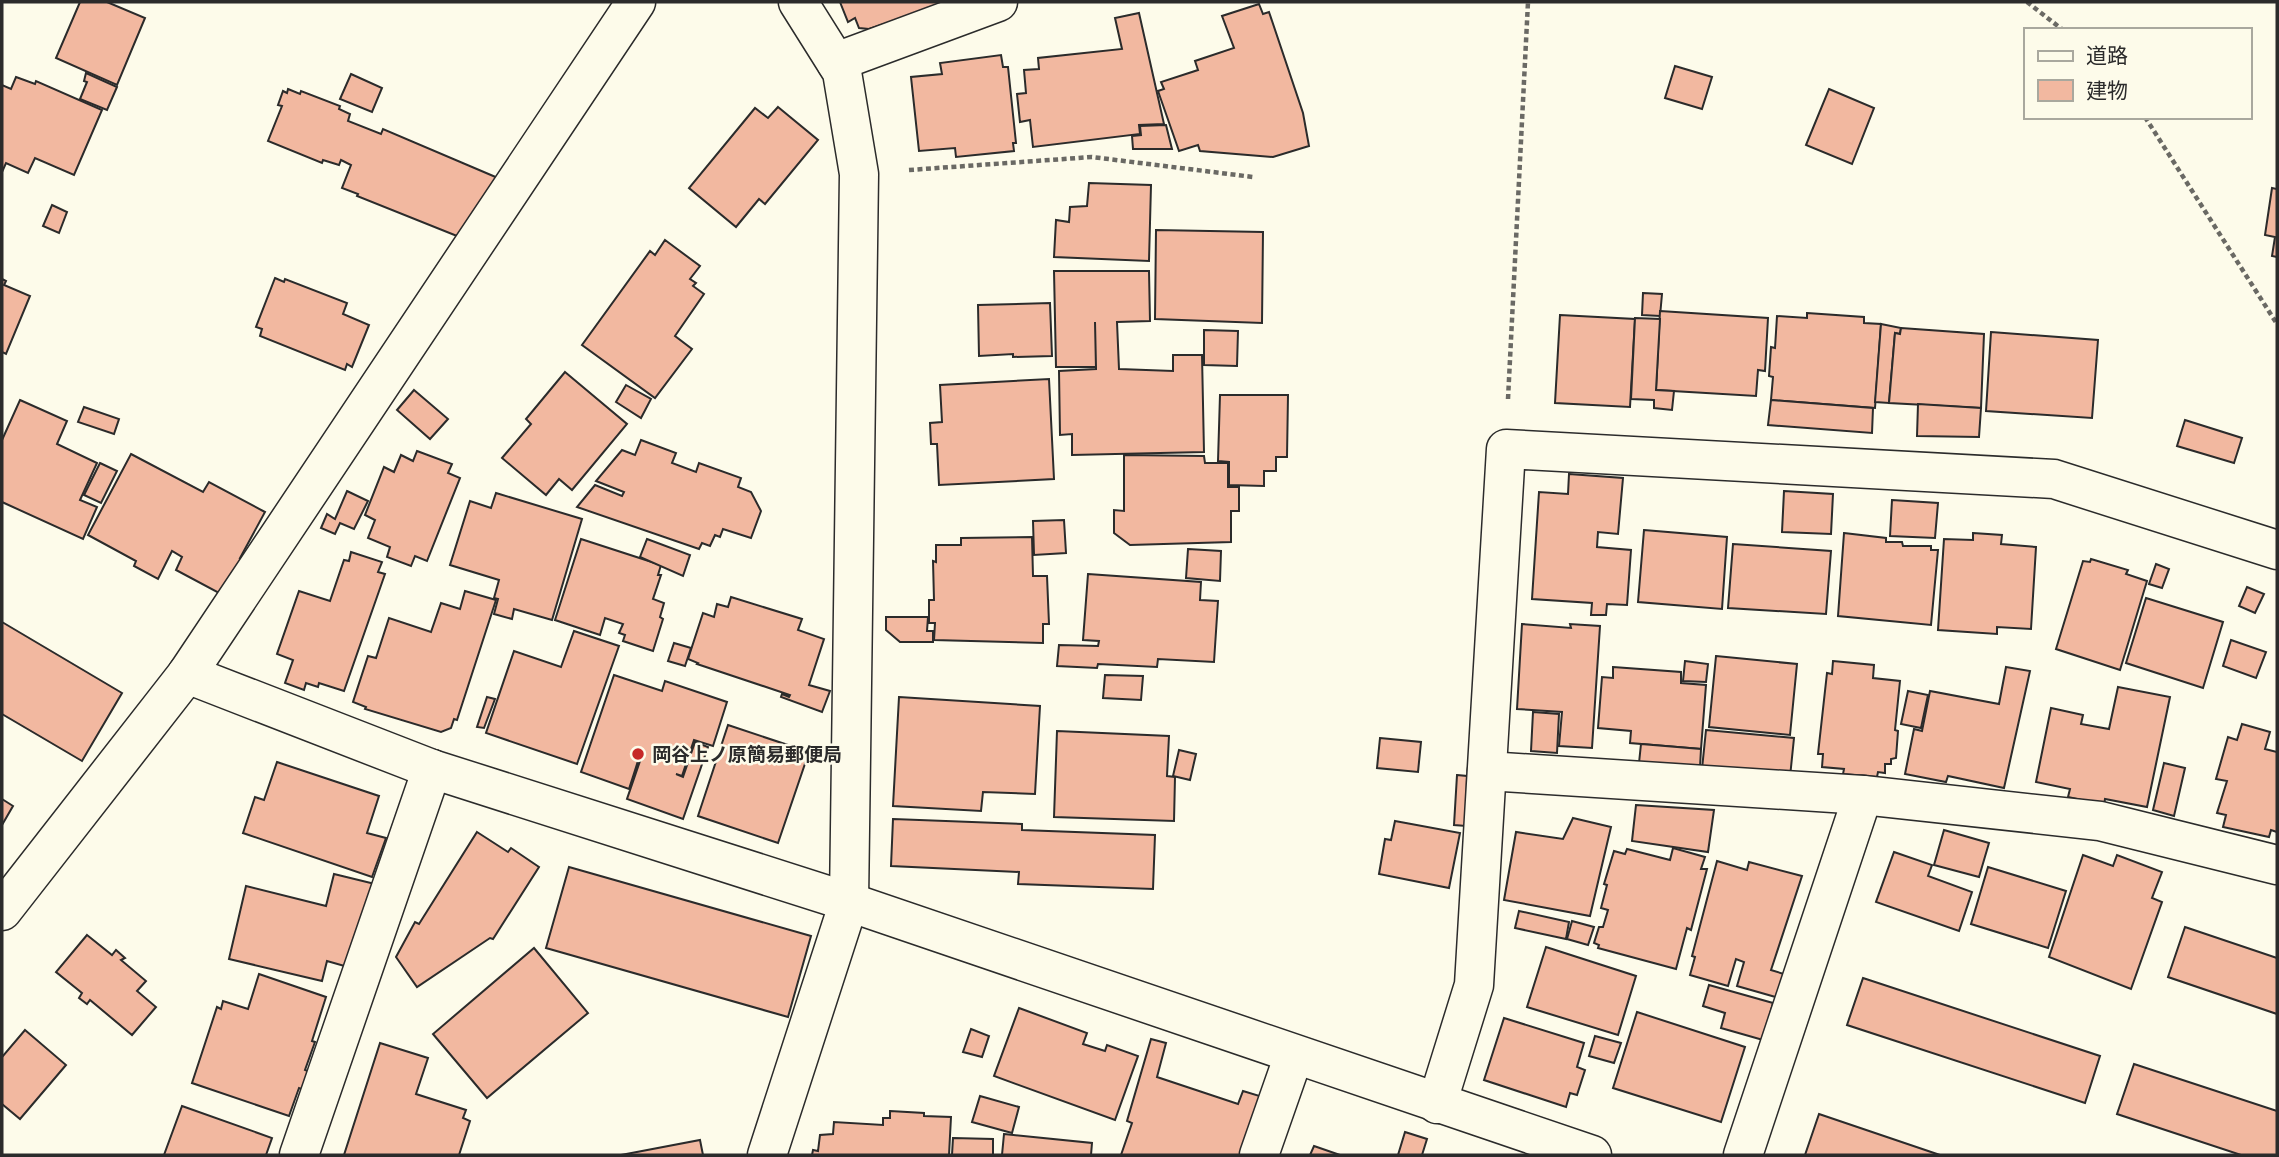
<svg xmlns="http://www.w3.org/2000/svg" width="2279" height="1157" font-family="'Work Sans','Noto Sans JP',sans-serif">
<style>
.building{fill:#f2b8a0;stroke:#2b2b2b;stroke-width:2}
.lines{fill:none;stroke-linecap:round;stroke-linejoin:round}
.minor-casing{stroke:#2b2b2b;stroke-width:41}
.path{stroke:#6a6964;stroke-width:4.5;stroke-dasharray:5 3.5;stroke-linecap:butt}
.minor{stroke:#fdfbea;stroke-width:38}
.poi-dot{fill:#c62828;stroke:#fdfbea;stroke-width:2.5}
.labels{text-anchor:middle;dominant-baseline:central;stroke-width:5;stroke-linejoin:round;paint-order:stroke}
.poi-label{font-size:19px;font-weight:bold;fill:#2b2b2b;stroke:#fdfbea;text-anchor:start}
</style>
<rect width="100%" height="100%" fill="#fdfbea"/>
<g class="building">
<polygon points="80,2 107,2 145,18 117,85 56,58"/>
<polygon points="840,2 952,2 869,29 859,28 855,18 848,22"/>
<polygon points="1259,4 1263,14 1269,12 1303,113 1309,146 1273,157 1200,151 1198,145 1179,151 1158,91 1164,89 1161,82 1198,70 1195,61 1234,48 1222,16"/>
<polygon points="1139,13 1164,124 1139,125 1140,134 1033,147 1030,120 1020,122 1017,94 1026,93 1024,70 1039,69 1038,58 1122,49 1115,18"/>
<polygon points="1001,55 1003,67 1008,67 1016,143 1013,143 1014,151 956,157 955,148 919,151 911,77 942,74 940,63"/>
<polygon points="1675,66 1712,77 1702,109 1665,98"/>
<polygon points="86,73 117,87 107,110 80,99 87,82 84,81"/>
<polygon points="351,74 382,88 372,112 340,99"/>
<polygon points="16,77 35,84 36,81 102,110 74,175 35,158 28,173 6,163 2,172 2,85 11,89"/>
<polygon points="288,89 300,94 301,91 340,106 339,109 350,114 348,121 381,134 383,129 505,181 462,238 357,196 358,194 342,188 351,165 341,160 339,165 323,160 322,163 268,141 282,106 278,105 283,91 287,93"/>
<polygon points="1829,89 1874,108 1852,164 1806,145"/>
<polygon points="778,107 818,140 765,204 759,199 736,227 689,188 755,108 768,118"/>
<polygon points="1166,125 1172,149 1133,149 1132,136 1141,135 1140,126"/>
<polygon points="1089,183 1151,185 1149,261 1054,257 1056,220 1069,222 1070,207 1087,206"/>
<polygon points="2272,188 2277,189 2277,257 2272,256 2275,237 2265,235"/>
<polygon points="52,205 67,212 59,233 43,226"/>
<polygon points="1156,230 1263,232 1262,323 1155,319"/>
<polygon points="665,240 700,266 690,279 696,283 693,286 704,294 675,336 692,349 655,398 582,345 650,251 655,255"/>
<polygon points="1054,271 1149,271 1150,321 1117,322 1119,369 1173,371 1173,355 1202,355 1204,452 1072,455 1072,434 1060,435 1059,371 1096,369 1095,322 1096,367 1056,367"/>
<polygon points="275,278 284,282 285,279 347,303 343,314 369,325 352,367 347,364 345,370 260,336 262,329 256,327"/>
<polygon points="2,279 6,281 4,285 30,296 6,354 2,352"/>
<polygon points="1643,293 1662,294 1660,316 1642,315"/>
<polygon points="1050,303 1052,356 1013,357 1013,354 979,356 978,305"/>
<polygon points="1660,311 1768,318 1765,371 1758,370 1756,396 1656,390"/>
<polygon points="1807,313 1864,317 1864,323 1881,324 1875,408 1771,400 1773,377 1769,376 1771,347 1775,348 1777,316 1807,318"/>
<polygon points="1560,315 1635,319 1630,407 1555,403"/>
<polygon points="1635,318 1660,319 1656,390 1674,391 1672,410 1654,408 1654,400 1631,399"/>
<polygon points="1881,324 1901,328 1900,334 1895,333 1889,403 1875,402"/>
<polygon points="1901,328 1984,334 1981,408 1889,403 1895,333 1900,334"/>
<polygon points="1204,330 1238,331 1237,366 1204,365"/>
<polygon points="1991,332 2098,340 2092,418 1986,411"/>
<polygon points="565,372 627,424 572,490 559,479 546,495 502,458 531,424 526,419"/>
<polygon points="1049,379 1054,479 939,485 937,444 931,444 930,423 942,422 940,385"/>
<polygon points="626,385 651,399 641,418 616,402"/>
<polygon points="414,390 448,419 430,439 397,410"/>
<polygon points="1220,395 1288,395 1287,457 1276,457 1276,471 1264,471 1264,486 1229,485 1229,462 1218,461"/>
<polygon points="20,400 67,421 57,444 97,463 80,500 97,507 83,539 2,502 2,440"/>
<polygon points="1771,400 1873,408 1872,433 1768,425"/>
<polygon points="1918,404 1981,408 1979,437 1917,436"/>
<polygon points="84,407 119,419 114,434 78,422"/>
<polygon points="2185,420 2242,438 2234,463 2177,446"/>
<polygon points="641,440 676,453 672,463 696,472 699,463 741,478 738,487 751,492 761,511 751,538 723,529 720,537 715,535 710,546 702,543 699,549 577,507 595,485 622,496 624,492 596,481 622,450 635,455"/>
<polygon points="417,451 452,464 448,473 460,478 427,561 415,556 411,566 387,557 390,547 368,538 375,520 365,515 384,467 394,472 401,455 413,461"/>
<polygon points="131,454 203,492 209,482 265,512 240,558 244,559 219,593 176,570 182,557 172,551 158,579 134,566 136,561 88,535"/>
<polygon points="1124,455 1204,456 1205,463 1228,463 1228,487 1239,487 1239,511 1231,511 1231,542 1130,545 1114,533 1114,510 1124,511"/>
<polygon points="100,463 117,471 101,503 84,495"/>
<polygon points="1569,474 1623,478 1618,534 1598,532 1597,547 1631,550 1627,605 1607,604 1606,615 1591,615 1592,603 1532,599 1539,492 1568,494"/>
<polygon points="347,491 368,501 354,529 340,523 335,534 321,528 327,514 335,519"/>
<polygon points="1784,491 1833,494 1831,534 1782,532"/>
<polygon points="496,493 582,519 552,620 514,609 512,619 494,614 498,599 494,598 499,580 450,565 470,501 491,508"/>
<polygon points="1892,500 1938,503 1935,538 1890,536"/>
<polygon points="1064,520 1066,553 1034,555 1033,521"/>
<polygon points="1644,530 1727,537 1722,609 1638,602"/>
<polygon points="1844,533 1886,538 1886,542 1902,542 1903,546 1931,546 1931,550 1938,550 1931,625 1838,616"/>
<polygon points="1973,533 2002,535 2001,544 2036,547 2031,629 1997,627 1997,634 1938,630 1944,539 1973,540"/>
<polygon points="1032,537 1033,576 1047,576 1049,624 1043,624 1043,643 934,640 935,623 929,623 929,600 934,600 933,561 936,562 936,545 961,545 961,538"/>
<polygon points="581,539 661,565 658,575 661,575 653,599 664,603 660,617 663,619 653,651 623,641 625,635 619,633 623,624 605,618 600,635 555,620"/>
<polygon points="647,539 690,555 683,576 640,557"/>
<polygon points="1733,544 1831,551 1826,614 1728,608"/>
<polygon points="1188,549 1221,551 1220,581 1186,578"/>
<polygon points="351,552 382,562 378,572 385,574 344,691 319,683 318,687 306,683 304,690 285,683 293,660 277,654 299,591 330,601 344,560 349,561"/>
<polygon points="2091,559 2128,570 2126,574 2147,581 2120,670 2056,649 2083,561 2090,562"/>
<polygon points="2156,564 2169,569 2162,588 2149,584"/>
<polygon points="1088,574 1201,582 1200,600 1218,601 1214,662 1158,659 1157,667 1098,664 1097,668 1057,666 1059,645 1098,646 1099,641 1083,640"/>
<polygon points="2247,587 2264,594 2255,613 2239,606"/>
<polygon points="465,591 496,600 457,720 454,719 451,728 441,732 365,709 366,707 353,702 368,656 376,658 389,618 431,632 441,603 460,609"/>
<polygon points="731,597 802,619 798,630 824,639 809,685 830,691 822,712 781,697 782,694 789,697 790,695 697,664 698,663 688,659 703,613 714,617 717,604 728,607"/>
<polygon points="2146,598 2223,622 2203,688 2126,663"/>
<polygon points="886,617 928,617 927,631 933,631 933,642 900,642 886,630"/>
<polygon points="2,622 122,693 82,761 2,714"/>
<polygon points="1522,624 1571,628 1570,624 1600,626 1592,748 1559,746 1562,712 1517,709"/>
<polygon points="574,631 619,646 577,764 486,733 514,651 561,667"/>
<polygon points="2231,640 2266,652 2256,678 2223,666"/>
<polygon points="674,643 691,648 685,666 668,661"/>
<polygon points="1716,656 1797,664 1790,735 1709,727"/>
<polygon points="1685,661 1708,664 1706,682 1683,681"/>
<polygon points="1833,661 1874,665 1873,678 1900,681 1895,730 1898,731 1896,758 1891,759 1891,764 1885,764 1885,773 1878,772 1877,777 1843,774 1844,769 1822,767 1823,754 1818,754 1827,673 1832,674"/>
<polygon points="1613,667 1681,672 1681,683 1706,685 1701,749 1630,743 1631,731 1598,728 1602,677 1613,678"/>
<polygon points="2006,667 2030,671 2004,788 1948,776 1946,782 1905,774 1914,729 1922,731 1930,691 1999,704"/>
<polygon points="614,675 662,691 665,681 727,702 713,746 694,740 682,776 676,774 683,777 695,742 708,747 683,819 627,799 640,761 638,761 629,789 581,772"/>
<polygon points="1105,675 1143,676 1141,700 1103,698"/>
<polygon points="2118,687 2170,697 2147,807 2105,799 2104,805 2068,797 2070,789 2036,782 2051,708 2083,715 2081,724 2109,729"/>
<polygon points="1908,691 1928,695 1921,728 1901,724"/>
<polygon points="487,697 495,699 484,728 477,727"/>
<polygon points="899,697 1040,706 1035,794 983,792 981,811 893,806"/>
<polygon points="1533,712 1559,714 1557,753 1531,751"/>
<polygon points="2242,724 2270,732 2265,749 2277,752 2277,832 2271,830 2269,837 2223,827 2226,815 2217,813 2227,781 2216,779 2228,737 2237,740"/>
<polygon points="728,725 809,752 778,843 698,816"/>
<polygon points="1706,730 1794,738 1790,777 1702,769"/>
<polygon points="1057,731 1169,736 1167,776 1175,777 1174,821 1054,817"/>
<polygon points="1380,738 1421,742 1418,772 1377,768"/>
<polygon points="1641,744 1701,749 1700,767 1639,763"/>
<polygon points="1179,750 1196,754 1190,780 1173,776"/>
<polygon points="277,762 379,796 367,833 386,838 372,877 243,833 255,797 264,800"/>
<polygon points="2164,763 2185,768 2174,816 2153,810"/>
<polygon points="1457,775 1467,776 1466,826 1454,825"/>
<polygon points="2,799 13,806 2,825"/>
<polygon points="1636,805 1714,810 1708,852 1632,841"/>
<polygon points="1573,818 1611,827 1590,916 1504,900 1516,832 1563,839"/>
<polygon points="893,819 1022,824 1022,830 1155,835 1153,889 1018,884 1019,872 891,866"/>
<polygon points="1395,821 1460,833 1449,888 1379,874 1385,839 1391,840"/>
<polygon points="1944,830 1989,843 1979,877 1934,865"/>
<polygon points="477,832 508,852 511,848 539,867 493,939 490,938 417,987 396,957 415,922 419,924"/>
<polygon points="1673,848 1705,857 1701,869 1707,869 1691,930 1687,928 1676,969 1598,948 1599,945 1594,943 1599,927 1603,927 1608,910 1601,908 1607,885 1604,884 1614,851 1625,854 1627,849 1670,860"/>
<polygon points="1894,852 1932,865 1928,876 1972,892 1959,931 1876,902"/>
<polygon points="2083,855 2113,866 2117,855 2162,872 2152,898 2162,902 2131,989 2049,957"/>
<polygon points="1717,861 1747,870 1749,862 1802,876 1771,970 1787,975 1779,998 1737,986 1744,962 1736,959 1728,986 1690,975 1695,957 1692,956"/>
<polygon points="569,867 811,936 788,1017 546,948"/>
<polygon points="1988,867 2066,891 2048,948 1971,924"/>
<polygon points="334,874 375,884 355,969 327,961 322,981 229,959 246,886 326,906"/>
<polygon points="1519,911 1569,922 1566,939 1515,928"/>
<polygon points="1572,921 1594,927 1588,945 1567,939"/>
<polygon points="2185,927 2277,958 2277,1014 2168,977"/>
<polygon points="87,935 112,955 116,950 125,958 121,960 146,981 137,991 156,1007 132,1035 90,1000 87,1004 79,998 82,993 56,972"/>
<polygon points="1546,947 1636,976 1618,1035 1527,1007"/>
<polygon points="534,948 588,1013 487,1098 433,1034"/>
<polygon points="259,974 326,997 312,1041 315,1042 305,1070 310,1072 304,1090 299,1088 289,1116 192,1083 217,1007 221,1009 223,1001 248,1009"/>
<polygon points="1863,978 2100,1056 2085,1103 1847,1025"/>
<polygon points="1709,985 1773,1003 1763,1040 1721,1028 1725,1013 1703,1006"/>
<polygon points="1019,1008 1087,1033 1083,1044 1105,1051 1107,1045 1138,1056 1115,1120 994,1076"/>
<polygon points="1637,1012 1745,1047 1721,1122 1613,1088"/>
<polygon points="1504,1018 1584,1043 1577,1067 1585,1070 1577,1095 1570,1093 1566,1107 1484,1080"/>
<polygon points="971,1029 989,1036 982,1057 963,1052"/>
<polygon points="25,1030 66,1065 20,1119 2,1104 2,1057"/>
<polygon points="1595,1036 1621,1043 1614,1063 1589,1056"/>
<polygon points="1151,1039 1166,1043 1157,1077 1238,1104 1243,1091 1263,1097 1252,1119 1240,1155 1121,1155 1132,1123 1127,1121"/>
<polygon points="380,1043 428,1058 416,1094 466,1110 463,1118 470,1121 459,1155 344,1155"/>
<polygon points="2134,1064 2277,1111 2277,1155 2241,1155 2117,1114"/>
<polygon points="980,1096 1019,1107 1012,1133 972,1122"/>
<polygon points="182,1106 272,1138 266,1155 164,1155"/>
<polygon points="890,1111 924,1113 924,1116 951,1117 949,1155 812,1155 813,1150 818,1151 820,1135 833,1134 834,1122 883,1125 883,1118 890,1118"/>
<polygon points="1819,1114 1940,1155 1805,1155"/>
<polygon points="1405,1132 1427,1139 1422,1155 1398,1155"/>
<polygon points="1004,1134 1092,1143 1091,1155 1002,1155"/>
<polygon points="953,1138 993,1139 993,1155 952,1155"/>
<polygon points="700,1140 703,1155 621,1155"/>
<polygon points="1314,1146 1340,1155 1310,1155"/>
</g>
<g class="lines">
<defs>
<g id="minor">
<polyline points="836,62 998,2"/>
<polyline points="187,674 432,769 849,902 1592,1155"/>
<polyline points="1487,771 1863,795 2100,821 2277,865"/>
<polyline points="2,911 187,674 636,2"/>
<polyline points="1437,1104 1474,985 1506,449 2054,479 2277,550"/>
<polyline points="299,1155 432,769"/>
<polyline points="767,1155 849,902 859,174 842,72 798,2"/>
<polyline points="1259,1155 1294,1055"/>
<polyline points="1743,1155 1863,795"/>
</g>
</defs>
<use href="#minor" class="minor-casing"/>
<g class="path">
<polyline points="2027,2 2063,30"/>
<polyline points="2145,117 2277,324"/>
<polyline points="909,170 1092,157 1253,177"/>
<polyline points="1508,399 1528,2"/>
</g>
<use href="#minor" class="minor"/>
</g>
<circle class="poi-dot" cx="638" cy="754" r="7"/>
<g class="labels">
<g class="poi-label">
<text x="652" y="754">岡谷上ノ原簡易郵便局</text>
</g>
</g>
<rect width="2279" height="1157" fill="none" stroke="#2b2b2b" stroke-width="7"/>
<rect x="2024" y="28" width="228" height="91" fill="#fdfbea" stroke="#a9a89e" stroke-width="2"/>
<rect x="2038" y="51" width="35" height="10" fill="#fdfbea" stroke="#a9a89e" stroke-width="2"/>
<text x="2086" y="63" font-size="21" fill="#2b2b2b">道路</text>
<rect x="2038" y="80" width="35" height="21" fill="#f2b8a0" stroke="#a9a89e" stroke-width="2"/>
<text x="2086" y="98" font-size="21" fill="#2b2b2b">建物</text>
</svg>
